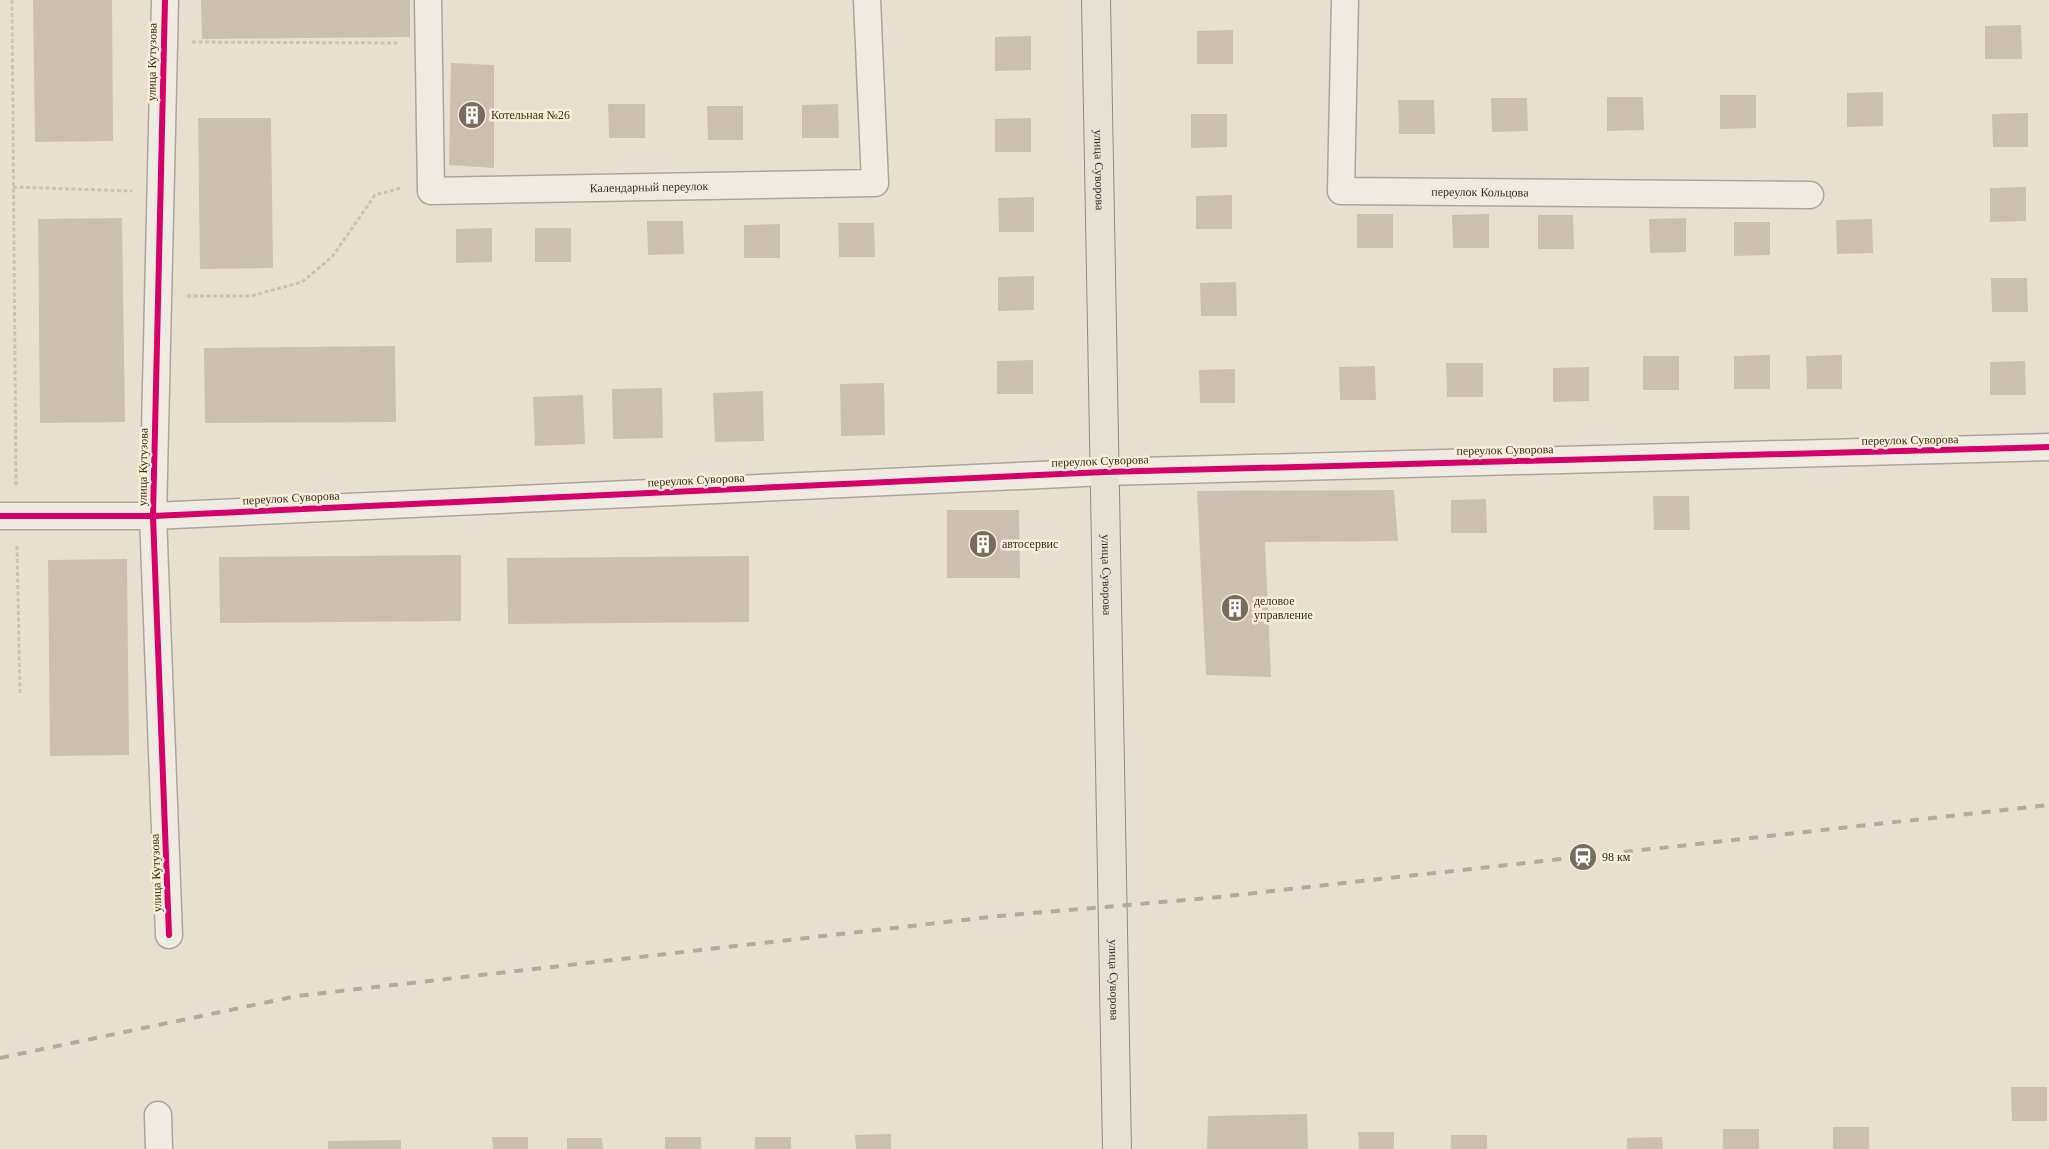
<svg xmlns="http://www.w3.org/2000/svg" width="2049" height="1149" font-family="Georgia,serif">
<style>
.building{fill:#cbbfb2}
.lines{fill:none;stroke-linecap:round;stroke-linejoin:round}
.minor-casing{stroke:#ada599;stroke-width:29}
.primary-casing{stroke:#928b80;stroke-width:30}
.path{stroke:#c8c2b9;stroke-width:3;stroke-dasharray:4 2.5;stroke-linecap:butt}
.minor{stroke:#efebe3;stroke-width:26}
.primary{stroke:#e6e1d4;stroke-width:28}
.rail{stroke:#afaaa2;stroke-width:4;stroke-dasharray:9 9;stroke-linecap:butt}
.cycleway-casing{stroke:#f7eed8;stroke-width:9}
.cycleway{stroke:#d6006c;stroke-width:6}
.labels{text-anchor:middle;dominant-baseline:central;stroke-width:5;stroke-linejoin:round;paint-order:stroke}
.street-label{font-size:12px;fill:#3d2e20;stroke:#f7eed8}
.poi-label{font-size:12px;fill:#3d2e20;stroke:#f7eed8;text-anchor:start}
</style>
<rect width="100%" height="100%" fill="#e7e0d1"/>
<g class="building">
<polygon points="33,0 112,0 113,141 35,142"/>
<polygon points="201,0 410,0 410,37 202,39"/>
<polygon points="2021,25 2022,59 1985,59 1985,26"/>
<polygon points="1233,30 1233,64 1197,64 1197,31"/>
<polygon points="1031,36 1031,70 995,71 995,37"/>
<polygon points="451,63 494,65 494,168 449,165"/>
<polygon points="1883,92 1883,126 1847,127 1847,93"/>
<polygon points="1720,95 1756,95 1756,128 1720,129"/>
<polygon points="1607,97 1643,97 1644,130 1607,131"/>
<polygon points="1491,98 1527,98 1528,131 1492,132"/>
<polygon points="1398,100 1434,100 1435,134 1399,134"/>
<polygon points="608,104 645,104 645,138 609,138"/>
<polygon points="838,104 839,138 802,138 802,105"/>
<polygon points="707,106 743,106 743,140 708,140"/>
<polygon points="2028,113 2028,147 1993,147 1992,114"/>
<polygon points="1191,114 1227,114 1227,147 1191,148"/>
<polygon points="198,118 271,118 273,268 200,269"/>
<polygon points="1031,118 1031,152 995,152 995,119"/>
<polygon points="2026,187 2026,221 1990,222 1990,188"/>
<polygon points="1232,195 1232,229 1196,229 1196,196"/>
<polygon points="1034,197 1034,232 999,232 998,198"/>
<rect x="1357" y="214" width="36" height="34"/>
<polygon points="1489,214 1489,248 1453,248 1452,215"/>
<polygon points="1538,215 1573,215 1574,249 1538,249"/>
<polygon points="122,218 125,422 40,423 38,219"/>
<polygon points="1686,218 1686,252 1650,253 1649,219"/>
<polygon points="1872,219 1873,253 1837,254 1836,220"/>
<polygon points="647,221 683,221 684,254 648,255"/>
<polygon points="1734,222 1770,222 1770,255 1734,256"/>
<polygon points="838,223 874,223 875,257 839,257"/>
<polygon points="780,224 780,258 744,258 744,225"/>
<polygon points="492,228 492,262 456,263 456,229"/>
<rect x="535" y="228" width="36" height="34"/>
<polygon points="1034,276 1034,310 998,311 998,277"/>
<polygon points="1991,278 2027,278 2028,312 1992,312"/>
<polygon points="1236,282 1237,316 1201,316 1200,283"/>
<polygon points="395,346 396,422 205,423 204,348"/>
<polygon points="1770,355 1770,389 1734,389 1734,356"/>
<polygon points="1842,355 1842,389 1807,389 1806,356"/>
<rect x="1643" y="356" width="36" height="34"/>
<polygon points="1033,360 1033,394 997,394 997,361"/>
<polygon points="2025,361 2026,395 1990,395 1990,362"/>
<polygon points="1446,363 1483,363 1483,397 1447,397"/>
<polygon points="1375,366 1376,400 1340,400 1339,367"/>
<polygon points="1589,367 1589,401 1553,402 1553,368"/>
<polygon points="1235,369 1235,403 1200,403 1199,370"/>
<polygon points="884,383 885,435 841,436 840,384"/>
<polygon points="662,388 663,438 613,439 612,389"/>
<polygon points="763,391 764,441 715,442 713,393"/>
<polygon points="583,395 585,444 535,446 533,397"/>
<polygon points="1394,490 1398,541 1265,542 1271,677 1206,675 1197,491"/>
<polygon points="1653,496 1689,496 1690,530 1654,530"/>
<polygon points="1486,499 1487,533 1451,533 1451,500"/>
<polygon points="947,510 1019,510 1020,578 947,578"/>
<polygon points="461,555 461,621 220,623 219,557"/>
<polygon points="749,556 749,622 508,624 507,558"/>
<polygon points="127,559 129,755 50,756 48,560"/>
<polygon points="2011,1087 2047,1087 2047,1121 2012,1121"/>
<polygon points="1307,1114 1308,1149 1207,1149 1208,1116"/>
<rect x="1833" y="1127" width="36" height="22"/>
<rect x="1723" y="1129" width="36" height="20"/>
<polygon points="1358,1132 1394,1132 1394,1149 1359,1149"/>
<polygon points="891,1134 891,1149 856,1149 855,1135"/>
<rect x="1451" y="1135" width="36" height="14"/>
<polygon points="492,1137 528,1137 528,1149 493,1149"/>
<rect x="665" y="1137" width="36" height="12"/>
<rect x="755" y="1137" width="36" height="12"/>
<polygon points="1662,1137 1663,1149 1627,1149 1627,1138"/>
<polygon points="567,1138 602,1138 603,1149 567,1149"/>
<polygon points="401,1140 401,1149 328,1149 328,1141"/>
</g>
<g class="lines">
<defs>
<g id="minor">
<polyline points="165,0 153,516 169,935"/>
<path id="s1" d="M428 0 431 191 875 183 867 0"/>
<path id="s2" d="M1345 0 1341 191 1810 195"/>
<polyline points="0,516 153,516 1105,472 2049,447"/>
<polyline points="158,1115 159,1149"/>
</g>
<g id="primary">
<path id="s3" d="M1096 0 1117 1149"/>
</g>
</defs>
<use href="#minor" class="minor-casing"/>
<use href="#primary" class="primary-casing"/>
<g class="path">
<polyline points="12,0 16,487"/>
<polyline points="192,42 398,43"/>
<polyline points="13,187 132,191"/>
<polyline points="187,296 251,296 302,282 332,257 375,195 401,188"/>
<polyline points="17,546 20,694"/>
</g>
<use href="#minor" class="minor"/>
<use href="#primary" class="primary"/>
<polyline class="rail" points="0,1058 297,996 999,916 1209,898 2049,805"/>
<defs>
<g id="cycleway">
<polyline points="165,0 153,516 169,935"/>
<polyline points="0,516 153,516 1105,472 2049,447"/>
</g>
</defs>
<use href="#cycleway" class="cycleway-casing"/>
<use href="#cycleway" class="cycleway"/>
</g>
<defs>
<symbol id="building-disc" viewBox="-11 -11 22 22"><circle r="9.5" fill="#786c5e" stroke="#f7eed8"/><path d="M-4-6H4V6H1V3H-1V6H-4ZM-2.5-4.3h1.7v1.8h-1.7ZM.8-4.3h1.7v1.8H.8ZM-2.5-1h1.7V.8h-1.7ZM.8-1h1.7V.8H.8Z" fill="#fff"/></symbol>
<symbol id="station-disc" viewBox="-11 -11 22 22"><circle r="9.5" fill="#786c5e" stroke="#f7eed8"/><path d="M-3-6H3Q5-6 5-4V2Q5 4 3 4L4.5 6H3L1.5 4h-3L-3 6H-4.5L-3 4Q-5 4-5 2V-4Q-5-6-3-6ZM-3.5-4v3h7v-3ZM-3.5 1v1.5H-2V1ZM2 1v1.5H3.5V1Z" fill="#fff"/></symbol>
</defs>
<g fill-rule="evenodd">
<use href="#building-disc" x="456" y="99" width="32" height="32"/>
<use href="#building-disc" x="967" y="528" width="32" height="32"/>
<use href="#building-disc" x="1219" y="592" width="32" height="32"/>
<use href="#station-disc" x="1567" y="841" width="32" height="32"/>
</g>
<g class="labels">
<g class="street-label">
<text transform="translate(152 62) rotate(-89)">улица Кутузова</text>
<text stroke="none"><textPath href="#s3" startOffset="170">улица Суворова</textPath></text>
<text stroke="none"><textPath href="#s1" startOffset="409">Календарный переулок</textPath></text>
<text stroke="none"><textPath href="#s2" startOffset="330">переулок Кольцова</textPath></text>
<text transform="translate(1910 440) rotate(-1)">переулок Суворова</text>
<text transform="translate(1505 450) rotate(-1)">переулок Суворова</text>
<text transform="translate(1100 461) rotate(-2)">переулок Суворова</text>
<text transform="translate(143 467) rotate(-89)">улица Кутузова</text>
<text transform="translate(696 480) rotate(-3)">переулок Суворова</text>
<text transform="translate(291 498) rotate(-3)">переулок Суворова</text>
<text stroke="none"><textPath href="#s3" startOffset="575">улица Суворова</textPath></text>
<text transform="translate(156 873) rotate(-92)">улица Кутузова</text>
<text stroke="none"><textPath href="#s3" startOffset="980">улица Суворова</textPath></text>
</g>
<g class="poi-label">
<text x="491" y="115">Котельная №26</text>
<text x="1002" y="544">автосервис</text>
<text x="1254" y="601">деловое<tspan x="1254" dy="14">управление</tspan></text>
<text x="1602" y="857">98 км</text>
</g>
</g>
</svg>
